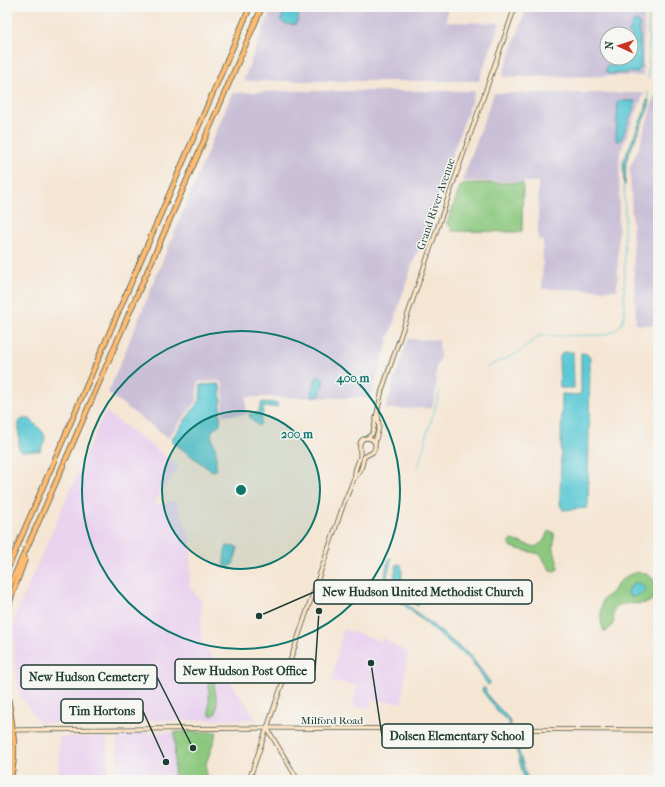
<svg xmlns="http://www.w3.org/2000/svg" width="665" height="787" font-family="'IM FELL French Canon',serif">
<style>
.built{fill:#e9d2ee}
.industrial{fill:#c9bfd7;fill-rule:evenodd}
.green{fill:#8bc87e;stroke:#558259}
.water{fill:#5dc9d5;stroke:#3e8384}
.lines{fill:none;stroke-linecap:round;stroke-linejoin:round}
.stream{stroke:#5dc9d5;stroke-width:1}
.secondary-casing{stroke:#3f564c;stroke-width:5}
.highway-casing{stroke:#3f564c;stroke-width:6}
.secondary{stroke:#ffe4c6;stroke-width:3.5}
.highway{stroke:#ffbb71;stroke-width:4.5}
.ring{fill:none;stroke:#0f766e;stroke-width:2}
.labels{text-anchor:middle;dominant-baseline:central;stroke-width:3;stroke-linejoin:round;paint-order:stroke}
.street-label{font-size:11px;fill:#1f3d34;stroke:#f6f6f2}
.centre{fill:#0f766e;stroke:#f6f6f2;stroke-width:2}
.ring-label{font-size:12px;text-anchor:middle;font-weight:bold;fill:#0f766e;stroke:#f6f6f2;stroke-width:3;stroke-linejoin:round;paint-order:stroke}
.leader{fill:none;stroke:#1f3d34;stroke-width:1.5}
.callout-dot{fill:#1f3d34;stroke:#f6f6f2;stroke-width:1.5}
.callout{fill:#f6f6f2;stroke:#1f3d34;stroke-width:1.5}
.callout-label{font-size:12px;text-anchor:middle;font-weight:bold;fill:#1f3d34}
</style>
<rect width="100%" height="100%" fill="#f6f6f2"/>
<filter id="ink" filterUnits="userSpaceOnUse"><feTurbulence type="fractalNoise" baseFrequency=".025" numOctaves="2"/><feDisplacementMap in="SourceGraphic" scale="8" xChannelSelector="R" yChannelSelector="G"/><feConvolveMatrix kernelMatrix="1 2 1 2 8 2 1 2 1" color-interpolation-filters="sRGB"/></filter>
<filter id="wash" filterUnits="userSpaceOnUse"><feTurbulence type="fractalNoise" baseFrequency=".012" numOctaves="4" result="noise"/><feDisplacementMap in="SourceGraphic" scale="16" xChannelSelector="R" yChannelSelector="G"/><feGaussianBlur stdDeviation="0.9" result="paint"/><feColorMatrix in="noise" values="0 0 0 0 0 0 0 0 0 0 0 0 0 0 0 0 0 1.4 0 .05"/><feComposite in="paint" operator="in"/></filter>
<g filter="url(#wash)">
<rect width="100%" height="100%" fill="#f5e6d4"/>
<g class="built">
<polygon points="105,411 179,466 155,502 156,505 175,501 181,513 191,540 190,587 201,601 201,641 257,719 40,723 20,695 14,664 14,618"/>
<polygon points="343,629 381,641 382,637 402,650 408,652 402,703 372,700 371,707 353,707 356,685 332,681"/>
<polygon points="175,732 174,780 117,780 117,739 122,733"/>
<polygon points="59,737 107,737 108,780 59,780"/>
</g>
<g class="industrial">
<polygon points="272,7 448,7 446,22 500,23 479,81 243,81"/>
<path d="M527 7H644L643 76 502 77ZM607 34H631V58H607Z"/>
<polygon points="288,91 475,91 407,280 370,398 246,397 246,415 223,415 223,386 221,381 198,382 197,400 168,438 108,393 232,93"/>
<polygon points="494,93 644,93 620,153 617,290 542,289 543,240 538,240 538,182 462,181"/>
<polygon points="655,95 658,95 658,325 636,325 630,167 639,147"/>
<polygon points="408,339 439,340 440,358 436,366 436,391 432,408 385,409"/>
</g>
<g class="green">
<polygon points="472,183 523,183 522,231 520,232 452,231 451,230 452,227 447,225 447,223 460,187 465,184"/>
<path d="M551 531 554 533C555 539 553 544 554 550 556 557 558 561 558 569L554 571 550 570 540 554 517 549 510 546 508 542 512 540 535 547 543 542 548 532Z"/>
<path d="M640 572C645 573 650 575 653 579 655 583 656 587 656 591 654 612 628 599 617 606 611 610 615 618 613 623 612 626 609 629 607 631H604C600 625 600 607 603 600 605 596 607 596 610 594 613 591 615 587 618 584 623 577 631 573 640 572Z"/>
<polygon points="209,664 215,670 216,673 214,682 215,691 217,701 216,713 213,716 210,715 209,712"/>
<polygon points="175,732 217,732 206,764 206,780 174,780"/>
</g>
<g class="water">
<path d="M286 7H299L298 19 296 24C290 25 286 25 281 21Z"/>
<polygon points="636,21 639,23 641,53 641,67 637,72 609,74 606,72 606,67 607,65 614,66 618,64 620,58 631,58 631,34 628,34 633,22"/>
<polygon points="647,100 649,100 649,106 648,109 626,161 625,185 624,185 623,162 646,108"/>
<polygon points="618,101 635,101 636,102 621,140 619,141 617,141 616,138"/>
<polygon points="563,352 573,352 574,388 560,388 559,358"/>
<polygon points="581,353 587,354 590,358 588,505 587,508 563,510 560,504 562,394 579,395 581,392"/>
<polygon points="318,377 324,378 321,392 320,396 312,396 311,393 316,378"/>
<polygon points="218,384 220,385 221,401 220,424 212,431 211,435 216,451 216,470 213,471 210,470 174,443 172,440 173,437 200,400 201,385"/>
<polygon points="262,402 278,403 277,407 264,407 260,425 258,426 249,416 249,414 258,413"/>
<polygon points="22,419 30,419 42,431 45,436 44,442 40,451 21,451 19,449 19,422"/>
<path d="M227 546 237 547 238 548 233 564 230 567 226 566 224 565C224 559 224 551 227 546Z"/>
<path d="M390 557 391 559 387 577 388 589 396 596 403 601 468 654 475 662 490 682V684L488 685 473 663 467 657 387 591C382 583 386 565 390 557Z"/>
<path d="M397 564 401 565C403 573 401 581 402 590L419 604 418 606 415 605C412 601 396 589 394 586 393 581 396 568 397 564Z"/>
<path d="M634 583H638L643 585 645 589C643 594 636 597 631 597L629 596 628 592 630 587Z"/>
<path d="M483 688H485C486 699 504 710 509 720 512 725 511 730 513 735 518 750 524 765 528 780H525L524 779 519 759 512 738 509 722 499 713 483 692 482 690Z"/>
</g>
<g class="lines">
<g class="stream">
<polyline points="648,79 649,40 648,34 649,7"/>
<polyline points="648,92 648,100"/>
<path d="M487 367 518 353 539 336 602 335C610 334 618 330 622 323 625 317 624 310 624 304 625 278 625 252 624 226L625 219 624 185"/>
<polyline points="418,468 419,463 423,451 427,433 431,421 440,391"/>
</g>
</g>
</g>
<g filter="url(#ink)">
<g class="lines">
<defs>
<g id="secondary">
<polyline points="367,438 372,434 373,432 382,390 436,232 515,7"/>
<path d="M355 476C354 469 358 464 360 457 361 451 356 439 367 438 371 438 373 440 375 443"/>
<polyline points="267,728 298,780"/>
<polyline points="7,730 267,728 658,730"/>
<path d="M249 780 277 699 344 503 355 476C362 473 362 464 364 457L373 452 375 448V443L379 427 378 415"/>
</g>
<g id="highway">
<polyline points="7,570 250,7"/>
<polyline points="7,592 46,505 262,7"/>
<polyline points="7,613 12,595 25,559"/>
<path d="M7 690C11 719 19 751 10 780"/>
</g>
</defs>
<use href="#secondary" class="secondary-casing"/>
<use href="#highway" class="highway-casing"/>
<use href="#secondary" class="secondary"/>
<use href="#highway" class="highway"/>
</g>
</g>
<circle cx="241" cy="490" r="79" fill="#0f766e" fill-opacity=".12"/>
<g class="ring">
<circle cx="241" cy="490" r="79"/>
<circle cx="241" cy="490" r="159"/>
</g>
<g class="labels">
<g class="street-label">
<text transform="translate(436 204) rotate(-71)">Grand River Avenue</text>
<text x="332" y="720">Milford Road</text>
</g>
</g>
<circle cx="241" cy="490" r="6" class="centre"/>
<g class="ring-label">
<text x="353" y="382">400 m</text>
<text x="297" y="438">200 m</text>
</g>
<path class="leader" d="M259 616L314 592M319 611L315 671M193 748L157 677M166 762L143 711M371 663L382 736"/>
<g class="callout-dot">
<circle cx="259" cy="616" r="4"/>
<circle cx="319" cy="611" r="4"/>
<circle cx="193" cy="748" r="4"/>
<circle cx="166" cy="762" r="4"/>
<circle cx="371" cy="663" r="4"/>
</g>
<g class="callout">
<rect x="314" y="580" width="218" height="24" rx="4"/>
<rect x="175" y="659" width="140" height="24" rx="4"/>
<rect x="21" y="665" width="136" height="24" rx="4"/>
<rect x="61" y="699" width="82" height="24" rx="4"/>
<rect x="382" y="724" width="151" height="24" rx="4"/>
</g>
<g class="callout-label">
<text x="423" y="596">New Hudson United Methodist Church</text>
<text x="245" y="675">New Hudson Post Office</text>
<text x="89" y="681">New Hudson Cemetery</text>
<text x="102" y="715">Tim Hortons</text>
<text x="457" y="740">Dolsen Elementary School</text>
</g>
<rect width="665" height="787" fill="none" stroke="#f6f6f2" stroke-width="24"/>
<g transform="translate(619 46) rotate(273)"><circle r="19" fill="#f6f6f2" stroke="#a0aca6"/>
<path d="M0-3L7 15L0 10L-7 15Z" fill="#c8321e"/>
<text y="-6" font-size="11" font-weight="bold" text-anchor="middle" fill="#1f3d34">N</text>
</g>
</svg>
